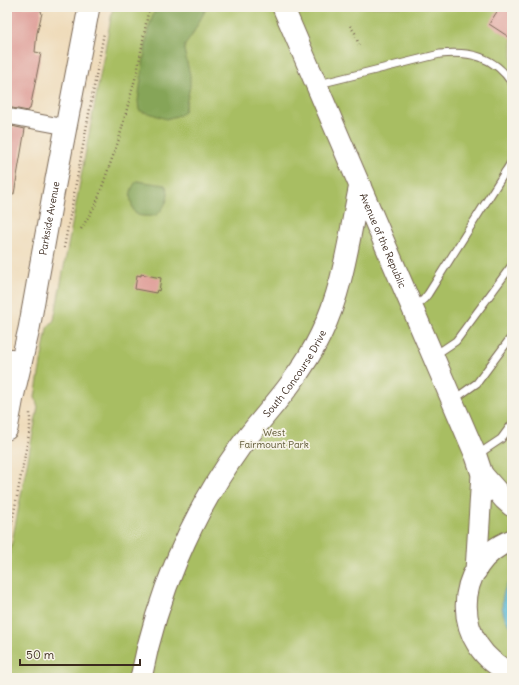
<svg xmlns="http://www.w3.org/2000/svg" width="519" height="685" font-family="Delius,sans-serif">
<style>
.green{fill:#a8be62;stroke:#727440}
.forest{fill:#86a558;stroke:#60683b}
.water{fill:#57b8d6;stroke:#49717a}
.building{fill:#df9e98}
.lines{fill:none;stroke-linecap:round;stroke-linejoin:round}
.lane-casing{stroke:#7a6855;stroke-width:9}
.street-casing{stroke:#7a6855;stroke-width:17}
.secondary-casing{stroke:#7a6855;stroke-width:23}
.path{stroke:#7a6855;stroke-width:2.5;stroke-dasharray:1 3;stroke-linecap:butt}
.lane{stroke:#fff;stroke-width:7}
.street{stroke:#fff;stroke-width:15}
.secondary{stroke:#fff;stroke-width:21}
.labels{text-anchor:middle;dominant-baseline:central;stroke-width:3.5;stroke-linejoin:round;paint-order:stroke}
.street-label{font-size:10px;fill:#3b2a1e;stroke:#f7f3e8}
.park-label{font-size:10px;fill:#5c5632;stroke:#f7f3e8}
</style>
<rect width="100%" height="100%" fill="#f7f3e8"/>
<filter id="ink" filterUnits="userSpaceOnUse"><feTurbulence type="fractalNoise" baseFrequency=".025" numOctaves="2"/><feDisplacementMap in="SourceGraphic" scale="8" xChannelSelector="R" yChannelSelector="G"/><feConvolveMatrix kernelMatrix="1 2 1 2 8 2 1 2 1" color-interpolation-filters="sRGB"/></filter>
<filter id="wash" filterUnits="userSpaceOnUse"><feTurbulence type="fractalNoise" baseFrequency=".012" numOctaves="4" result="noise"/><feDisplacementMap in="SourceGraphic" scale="16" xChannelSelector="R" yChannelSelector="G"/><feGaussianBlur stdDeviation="0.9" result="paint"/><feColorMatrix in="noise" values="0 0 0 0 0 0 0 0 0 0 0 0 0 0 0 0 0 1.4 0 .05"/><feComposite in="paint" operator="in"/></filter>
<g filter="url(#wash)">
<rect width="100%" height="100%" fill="#efdbba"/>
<polygon class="green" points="113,7 512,7 512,678 7,678 7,568 38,407 35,397 47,328 54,320"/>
<g class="forest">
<polygon points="156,7 207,7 191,37 185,45 184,50 190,75 190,86 188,96 184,112 180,115 166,119 152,114 143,112 139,110 138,101 148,30"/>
<path d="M137 181 165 185C167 188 168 190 168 194 168 201 162 211 156 215 152 217 147 216 143 216 140 216 137 215 135 213 133 210 132 205 131 201 129 194 132 186 137 181Z"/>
</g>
<path class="water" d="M512 578V628C510 625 508 623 506 620 499 606 502 589 512 578Z"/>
<g id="blocks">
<g class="building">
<polygon points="7,7 42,7 41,12 42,13 37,33 35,52 41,53 30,109 29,109 28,111 7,107"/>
<polygon points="500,7 512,7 512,39 489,24"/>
<polygon points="7,125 25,129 14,194 7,193"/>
<polygon points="141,274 161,278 159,291 157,290 156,293 135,289 137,275 141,276"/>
</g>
</g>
</g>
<g filter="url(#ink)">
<use href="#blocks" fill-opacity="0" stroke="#7a6855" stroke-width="1"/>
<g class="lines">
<defs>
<g id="lane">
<path d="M319 84 440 54C470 51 494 56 512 83"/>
<polyline points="505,172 512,176"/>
<polyline points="415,307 424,299 428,294 512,161"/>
<polyline points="435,355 456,341 512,265"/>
<polyline points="453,400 477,383 512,336"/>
<polyline points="477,455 501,439 512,424"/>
</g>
<g id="street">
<polyline points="7,116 66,127"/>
<polyline points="7,356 22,358"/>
</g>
<g id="secondary">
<path id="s1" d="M283 7 476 456 482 474 480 507 476 571"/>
<path id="s2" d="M7 429 13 397 29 329 53 195 89 7"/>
<polyline points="482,474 504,499 512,506"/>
<path d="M512 540C450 563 452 649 512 673"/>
<path id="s3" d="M141 678C157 595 191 515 240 447 256 425 275 405 291 383 302 368 313 351 321 334 344 287 349 236 360 185"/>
</g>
</defs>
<use href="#lane" class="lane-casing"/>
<use href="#street" class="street-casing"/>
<use href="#secondary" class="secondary-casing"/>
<g class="path">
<polyline points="478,7 478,10"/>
<polyline points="350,26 355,33 359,46"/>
<polyline points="81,229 96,204 119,139 138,68 149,7"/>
<polyline points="64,248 104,33"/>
<polyline points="7,548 30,429 30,413"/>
</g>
<use href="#lane" class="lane"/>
<use href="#street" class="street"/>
<use href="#secondary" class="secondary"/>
</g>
</g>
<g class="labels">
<g class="street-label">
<text stroke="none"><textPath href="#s2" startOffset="215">Parkside Avenue</textPath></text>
<text stroke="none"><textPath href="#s1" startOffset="254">Avenue of the Republic</textPath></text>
<text stroke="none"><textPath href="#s3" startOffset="345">South Concourse Drive</textPath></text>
</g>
<g class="park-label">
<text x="274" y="432">West<tspan x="274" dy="12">Fairmount Park</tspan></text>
</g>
</g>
<rect width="519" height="685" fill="none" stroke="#f7f3e8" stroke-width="24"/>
<path d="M20 659v6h120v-6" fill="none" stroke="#3b2a1e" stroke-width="2"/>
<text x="26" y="659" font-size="12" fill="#3b2a1e" stroke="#f7f3e8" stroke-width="3" paint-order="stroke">50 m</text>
</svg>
